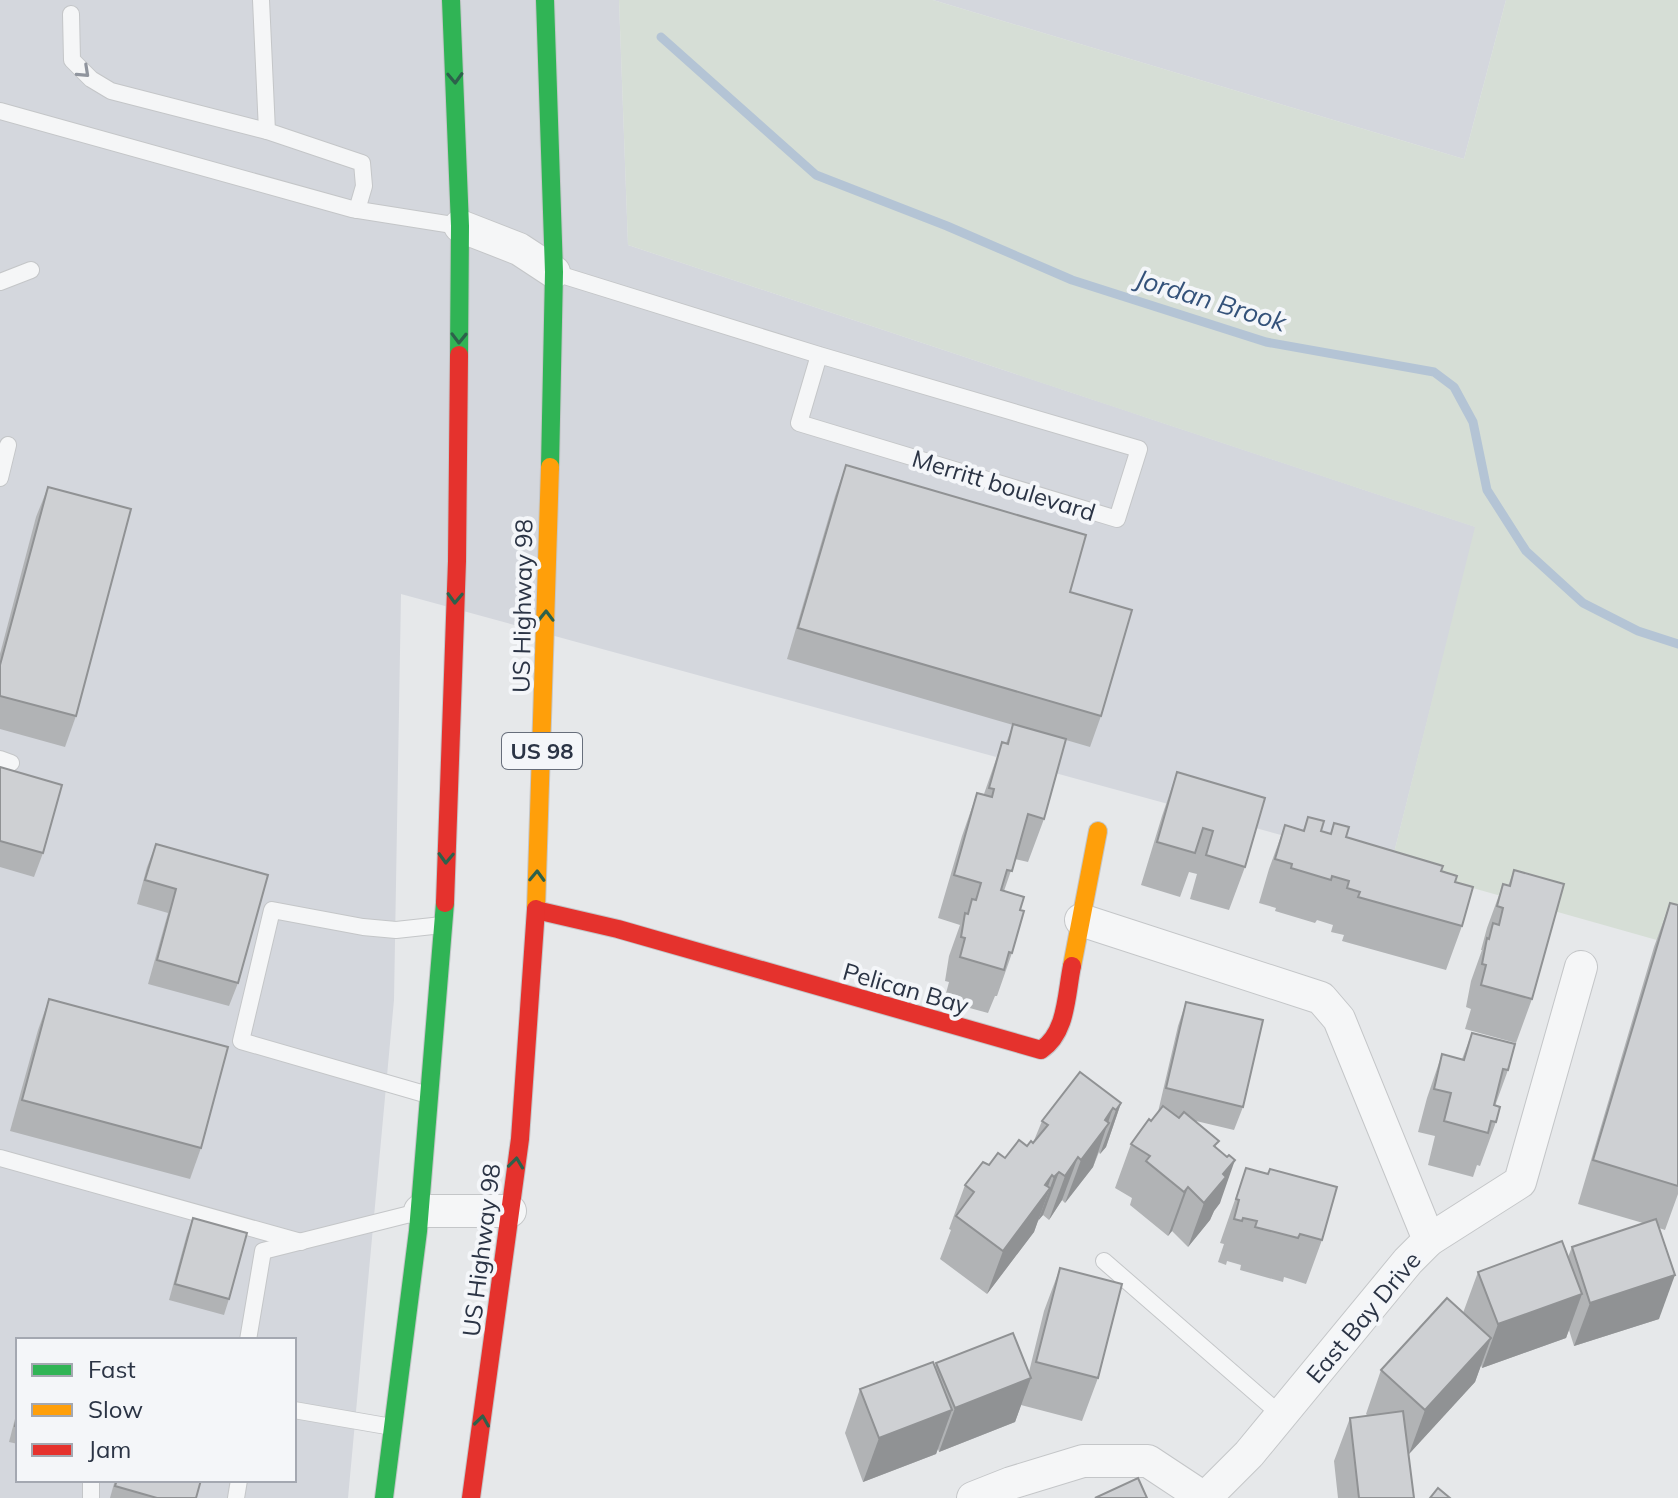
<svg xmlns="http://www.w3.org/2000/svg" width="1678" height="1498" font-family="Mulish,sans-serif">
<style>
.built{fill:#d4d7dd;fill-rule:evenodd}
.green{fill:#d6ded6}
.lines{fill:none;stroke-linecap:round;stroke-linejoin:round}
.stream{stroke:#b4c4d5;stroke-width:9}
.lane-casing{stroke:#c4c6c8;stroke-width:18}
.street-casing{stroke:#c4c6c8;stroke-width:34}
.fast-casing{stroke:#c4c6c8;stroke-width:20}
.slow-casing{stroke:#c4c6c8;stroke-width:20}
.jam-casing{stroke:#c4c6c8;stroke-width:20}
.lane{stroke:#f5f6f7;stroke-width:16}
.street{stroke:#f5f6f7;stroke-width:32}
.fast{stroke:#30b455;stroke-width:18}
.slow{stroke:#ff9f0a;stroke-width:18}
.jam{stroke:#e5322d;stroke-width:18}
.wall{fill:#b1b3b5}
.shaded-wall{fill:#909294}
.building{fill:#ced0d3;stroke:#909294;stroke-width:2}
.oneway{stroke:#90959e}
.oneway2{stroke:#2d614b}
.labels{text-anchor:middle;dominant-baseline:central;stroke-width:8;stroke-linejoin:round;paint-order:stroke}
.shield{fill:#f4f6f9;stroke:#676e7b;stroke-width:2}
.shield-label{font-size:22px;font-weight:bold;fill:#2b3445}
.street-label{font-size:24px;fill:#2b3445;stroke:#f4f6f9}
.water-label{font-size:26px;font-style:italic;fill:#34527a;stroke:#f4f6f9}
</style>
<rect width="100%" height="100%" fill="#e6e8ea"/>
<g class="built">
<path d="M0 0H619L628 245 1476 527 1391 865 401 594 394 1000 348 1498H0ZM18 1340H294V1480H18Z"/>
<polygon points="933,0 1506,0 1464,159"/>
</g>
<polygon class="green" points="619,0 933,0 1464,159 1506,0 1678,0 1678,946 1391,865 1475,527 628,245"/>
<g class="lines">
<polyline class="stream" points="661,37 816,175 947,226 1072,280 1266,342 1434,372 1454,387 1473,422 1487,490 1526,551 1583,603 1638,631 1678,644"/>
<defs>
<g id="lane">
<polyline points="261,0 267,131 362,163 364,186 357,210"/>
<polyline points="71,14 72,60 91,79 111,91 267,131"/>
<polyline points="0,111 352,209 459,226"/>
<polyline points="555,273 819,355 1139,449 1117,519 799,423 819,355"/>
<polyline points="0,282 31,270"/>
<polyline points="0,478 8,445"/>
<polyline points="0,759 11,763"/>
<polyline points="428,1095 241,1041 272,910 363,927 396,930 442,925"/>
<polyline points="0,1158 301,1242"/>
<polyline points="1104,1261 1281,1415"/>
<polyline points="248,1340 263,1251 418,1212"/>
<polyline points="294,1410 392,1427"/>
<polyline points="91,1480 91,1498"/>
<polyline points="236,1498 239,1480"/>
</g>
<g id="street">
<polyline points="460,226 519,249 554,272"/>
<polyline points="1081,920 1321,998 1339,1019 1429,1240"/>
<polyline points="420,1211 510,1211"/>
<polyline points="973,1498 1011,1483 1083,1461 1148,1461 1204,1498"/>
<polyline points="1205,1498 1249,1454 1408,1261 1429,1240 1520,1182 1581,967"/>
</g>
<g id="fast">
<polyline points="451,0 460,226 459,355"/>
<polyline points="545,0 554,272 550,467"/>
<polyline points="384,1498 418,1231 445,903"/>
</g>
<g id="slow">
<polyline points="536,909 550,467"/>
<polyline points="1072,966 1098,831"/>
</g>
<g id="jam">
<polyline points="445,903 457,561 459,355"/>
<path d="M536 910 618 929 1041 1050C1067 1033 1066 995 1072 966"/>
<polyline points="471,1498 520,1139 536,909"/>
</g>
</defs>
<use href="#lane" class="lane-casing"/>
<use href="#street" class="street-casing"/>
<use href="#fast" class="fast-casing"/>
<use href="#slow" class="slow-casing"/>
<use href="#jam" class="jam-casing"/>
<use href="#lane" class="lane"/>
<use href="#street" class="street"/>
<use href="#fast" class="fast"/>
<use href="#slow" class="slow"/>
<use href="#jam" class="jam"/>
</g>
<g class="wall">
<polygon points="846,465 1070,592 1101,716 1090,747 1066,740 1044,819 1028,862 1015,859 1004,891 1020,910 1012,953 997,996 995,996 988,1013 944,1001 949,982 945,981 949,956 960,925 938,918 962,836 977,793 984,794 1002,742 1006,743 1013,725 787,659 835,496"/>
<polygon points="48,487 76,716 65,747 0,729 0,654 36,517"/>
<polygon points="0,767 43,853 34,877 0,867"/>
<polygon points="1177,772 1245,867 1229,910 1190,899 1197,874 1189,872 1180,897 1141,885 1162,816"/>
<polygon points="1308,817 1321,831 1330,834 1334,823 1346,837 1441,871 1455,882 1462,926 1446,970 1342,941 1344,935 1331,932 1333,925 1317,920 1315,923 1275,911 1276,908 1259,903 1269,869 1285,825 1303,830"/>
<polygon points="156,844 238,983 229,1006 148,984 168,913 137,904 147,867"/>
<polygon points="1514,870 1532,999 1516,1043 1465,1029 1471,1009 1466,1007 1471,981 1482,950 1481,950 1487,928 1503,884 1508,886"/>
<polygon points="1670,903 1678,905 1678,1194 1665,1230 1659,1228 1659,1319 1574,1346 1569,1330 1566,1338 1482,1368 1481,1365 1475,1382 1409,1454 1408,1453 1414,1498 1338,1498 1334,1461 1350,1418 1368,1416 1366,1414 1381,1370 1463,1313 1478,1272 1568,1257 1572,1247 1643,1223 1578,1204 1654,947"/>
<polygon points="49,999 201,1148 190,1179 10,1131 38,1030"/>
<polygon points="1186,1002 1243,1107 1234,1130 1196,1121 1217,1148 1227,1157 1220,1203 1214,1211 1210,1220 1188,1247 1172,1231 1168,1236 1130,1205 1132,1198 1115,1188 1131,1144 1158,1112 1178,1026"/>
<polygon points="1472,1033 1508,1070 1495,1106 1496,1122 1480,1166 1477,1165 1473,1177 1428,1165 1435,1136 1418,1132 1427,1098 1442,1054 1462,1059"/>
<polygon points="1121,1103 1106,1147 1100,1154 1099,1152 1093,1167 1065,1203 1062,1200 1049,1220 1043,1215 1038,1220 1034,1232 987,1294 940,1259 951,1230 949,1229 965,1185 989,1165 1033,1143 1042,1121"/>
<polygon points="1246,1168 1322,1240 1306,1284 1284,1277 1283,1282 1240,1270 1241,1265 1227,1261 1226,1265 1218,1262 1224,1244 1220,1243"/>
<polygon points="193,1218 229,1299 224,1315 169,1300 187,1234"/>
<polygon points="1060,1268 1098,1378 1082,1421 1021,1405 1015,1422 939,1452 938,1449 936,1454 863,1482 845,1433 860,1389 935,1367 936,1363 1029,1372 1044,1311"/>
<polygon points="18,1407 18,1444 9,1442"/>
<polygon points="115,1480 201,1480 196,1498 110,1498"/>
</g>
<g class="shaded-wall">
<polygon points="1121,1103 1106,1147 1100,1154 1116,1110"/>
<polygon points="1113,1108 1093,1167 1065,1203 1081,1160 1105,1120"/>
<polygon points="1078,1157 1062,1200 1049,1220 1065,1176"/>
<polygon points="1235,1160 1220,1203 1214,1211 1210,1220 1188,1247 1204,1203 1223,1174"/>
<polygon points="1059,1172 1043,1215 1038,1221 1054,1177"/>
<polygon points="1052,1175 1045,1195 1050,1188 1034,1232 987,1294 1003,1251 1045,1185"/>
<polygon points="1188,1187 1172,1231 1168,1236 1184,1192"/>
<polygon points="1675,1275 1659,1319 1574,1346 1590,1303"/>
<polygon points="1582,1294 1566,1338 1482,1368 1498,1324"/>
<polygon points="1491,1338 1475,1382 1409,1454 1425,1410"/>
<polygon points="1031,1378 1015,1422 939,1452 955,1408"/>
<polygon points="952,1410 936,1454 863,1482 879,1438"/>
</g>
<g class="building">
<polygon points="846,465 1086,535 1070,592 1132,610 1101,716 798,628"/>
<polygon points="48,487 131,509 76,716 0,696 0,665"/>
<polygon points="1013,724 1066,739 1044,819 1028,814 1012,871 1007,870 1001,890 1024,897 1020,910 1024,911 1012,953 1009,952 1004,970 960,957 965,938 961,937 965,913 968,914 972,899 976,900 981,883 954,875 977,793 992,797 994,789 989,788 1002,742 1008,744"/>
<polygon points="0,767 62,785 43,853 0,841"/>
<polygon points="1177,772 1265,798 1245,867 1206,855 1213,831 1203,828 1195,853 1157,842"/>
<polygon points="1308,817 1324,821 1321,831 1331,834 1334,823 1349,827 1346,837 1443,866 1441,871 1457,876 1455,882 1473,887 1462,926 1358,897 1360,892 1347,888 1349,881 1332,876 1331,880 1291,868 1292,864 1275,859 1285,825 1304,831"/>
<polygon points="156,844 268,875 238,983 157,960 176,889 145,880"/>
<polygon points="1514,870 1564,884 1532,999 1481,985 1486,965 1482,964 1487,938 1489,939 1493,923 1499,925 1503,908 1497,906 1503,884 1510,886"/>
<polygon points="1670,903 1678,905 1678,1186 1593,1160"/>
<polygon points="49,999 228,1047 201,1148 22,1100"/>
<polygon points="1186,1002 1263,1020 1243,1107 1166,1088"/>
<polygon points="1472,1033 1515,1044 1508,1070 1503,1069 1494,1105 1500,1107 1496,1122 1491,1121 1488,1133 1444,1121 1451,1093 1434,1089 1442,1054 1464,1060"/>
<polygon points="1080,1072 1121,1103 1116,1110 1113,1108 1105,1120 1109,1123 1081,1160 1078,1157 1065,1176 1059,1172 1054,1177 1052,1175 1045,1185 1050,1188 1003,1251 956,1216 974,1192 965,1185 983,1162 989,1165 998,1153 1005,1158 1019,1140 1027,1146 1031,1141 1033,1143 1048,1125 1042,1121"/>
<polygon points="1163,1106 1179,1118 1184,1112 1219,1141 1214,1146 1227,1157 1229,1155 1235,1160 1223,1174 1226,1177 1204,1203 1188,1187 1184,1192 1146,1161 1150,1156 1131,1144 1149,1119 1151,1121"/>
<polygon points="1246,1168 1268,1174 1270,1169 1337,1187 1322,1240 1300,1234 1298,1238 1255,1227 1257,1221 1243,1218 1242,1221 1234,1219 1239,1200 1236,1199"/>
<polygon points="193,1218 247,1233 229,1299 175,1284"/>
<polygon points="1656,1219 1675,1275 1590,1303 1572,1247"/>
<polygon points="1562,1241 1582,1294 1498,1324 1478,1272"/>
<polygon points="1060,1268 1122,1284 1098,1378 1036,1362"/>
<polygon points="1447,1298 1491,1338 1425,1410 1381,1370"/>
<polygon points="1013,1333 1031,1378 955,1408 936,1363"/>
<polygon points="933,1362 952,1410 879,1438 860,1389"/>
<polygon points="1403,1411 1414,1498 1359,1498 1350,1418"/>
<polygon points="18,1413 18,1427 15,1426"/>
<polygon points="1138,1478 1147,1498 1095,1498"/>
<polygon points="117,1480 201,1480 196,1498 157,1498 115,1486"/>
<polygon points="1438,1488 1450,1498 1430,1498"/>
</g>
<defs><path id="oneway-chevron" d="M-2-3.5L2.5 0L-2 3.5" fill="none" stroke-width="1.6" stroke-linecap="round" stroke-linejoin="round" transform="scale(2)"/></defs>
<use class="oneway" href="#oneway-chevron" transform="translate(84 72) rotate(43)"/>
<g class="oneway2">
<use href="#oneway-chevron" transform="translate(455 78) rotate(88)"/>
<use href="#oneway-chevron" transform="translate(459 338) rotate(91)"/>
<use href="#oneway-chevron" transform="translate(455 598) rotate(92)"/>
<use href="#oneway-chevron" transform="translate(546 616) rotate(-89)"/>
<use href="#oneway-chevron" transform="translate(446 858) rotate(92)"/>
<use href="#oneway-chevron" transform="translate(537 876) rotate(-88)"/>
<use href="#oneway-chevron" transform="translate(516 1163) rotate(-83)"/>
<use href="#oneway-chevron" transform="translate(482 1421) rotate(-82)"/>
</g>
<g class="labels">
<rect class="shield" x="502" y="733" width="80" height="36" rx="6"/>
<g class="shield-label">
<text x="542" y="751">US 98</text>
</g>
<g class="street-label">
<text transform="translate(1004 485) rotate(17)">Merritt boulevard</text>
<text transform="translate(522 606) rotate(-89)">US Highway 98</text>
<text transform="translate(906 988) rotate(16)">Pelican Bay</text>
<text transform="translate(481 1250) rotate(-83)">US Highway 98</text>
<text transform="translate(1363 1317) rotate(-50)">East Bay Drive</text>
</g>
<g class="water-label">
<text transform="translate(1211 300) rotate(17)">Jordan Brook</text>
</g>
</g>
<rect x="16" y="1338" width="280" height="144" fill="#f4f6f9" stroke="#a4a8b1" stroke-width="2"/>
<rect x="32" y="1364" width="40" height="12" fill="#30b455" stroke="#a4a8b1" stroke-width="2"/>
<text x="88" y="1378" font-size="24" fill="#2b3445">Fast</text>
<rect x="32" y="1404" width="40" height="12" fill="#ff9f0a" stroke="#a4a8b1" stroke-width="2"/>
<text x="88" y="1418" font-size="24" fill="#2b3445">Slow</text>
<rect x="32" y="1444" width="40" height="12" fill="#e5322d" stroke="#a4a8b1" stroke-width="2"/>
<text x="88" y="1458" font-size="24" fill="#2b3445">Jam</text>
</svg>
